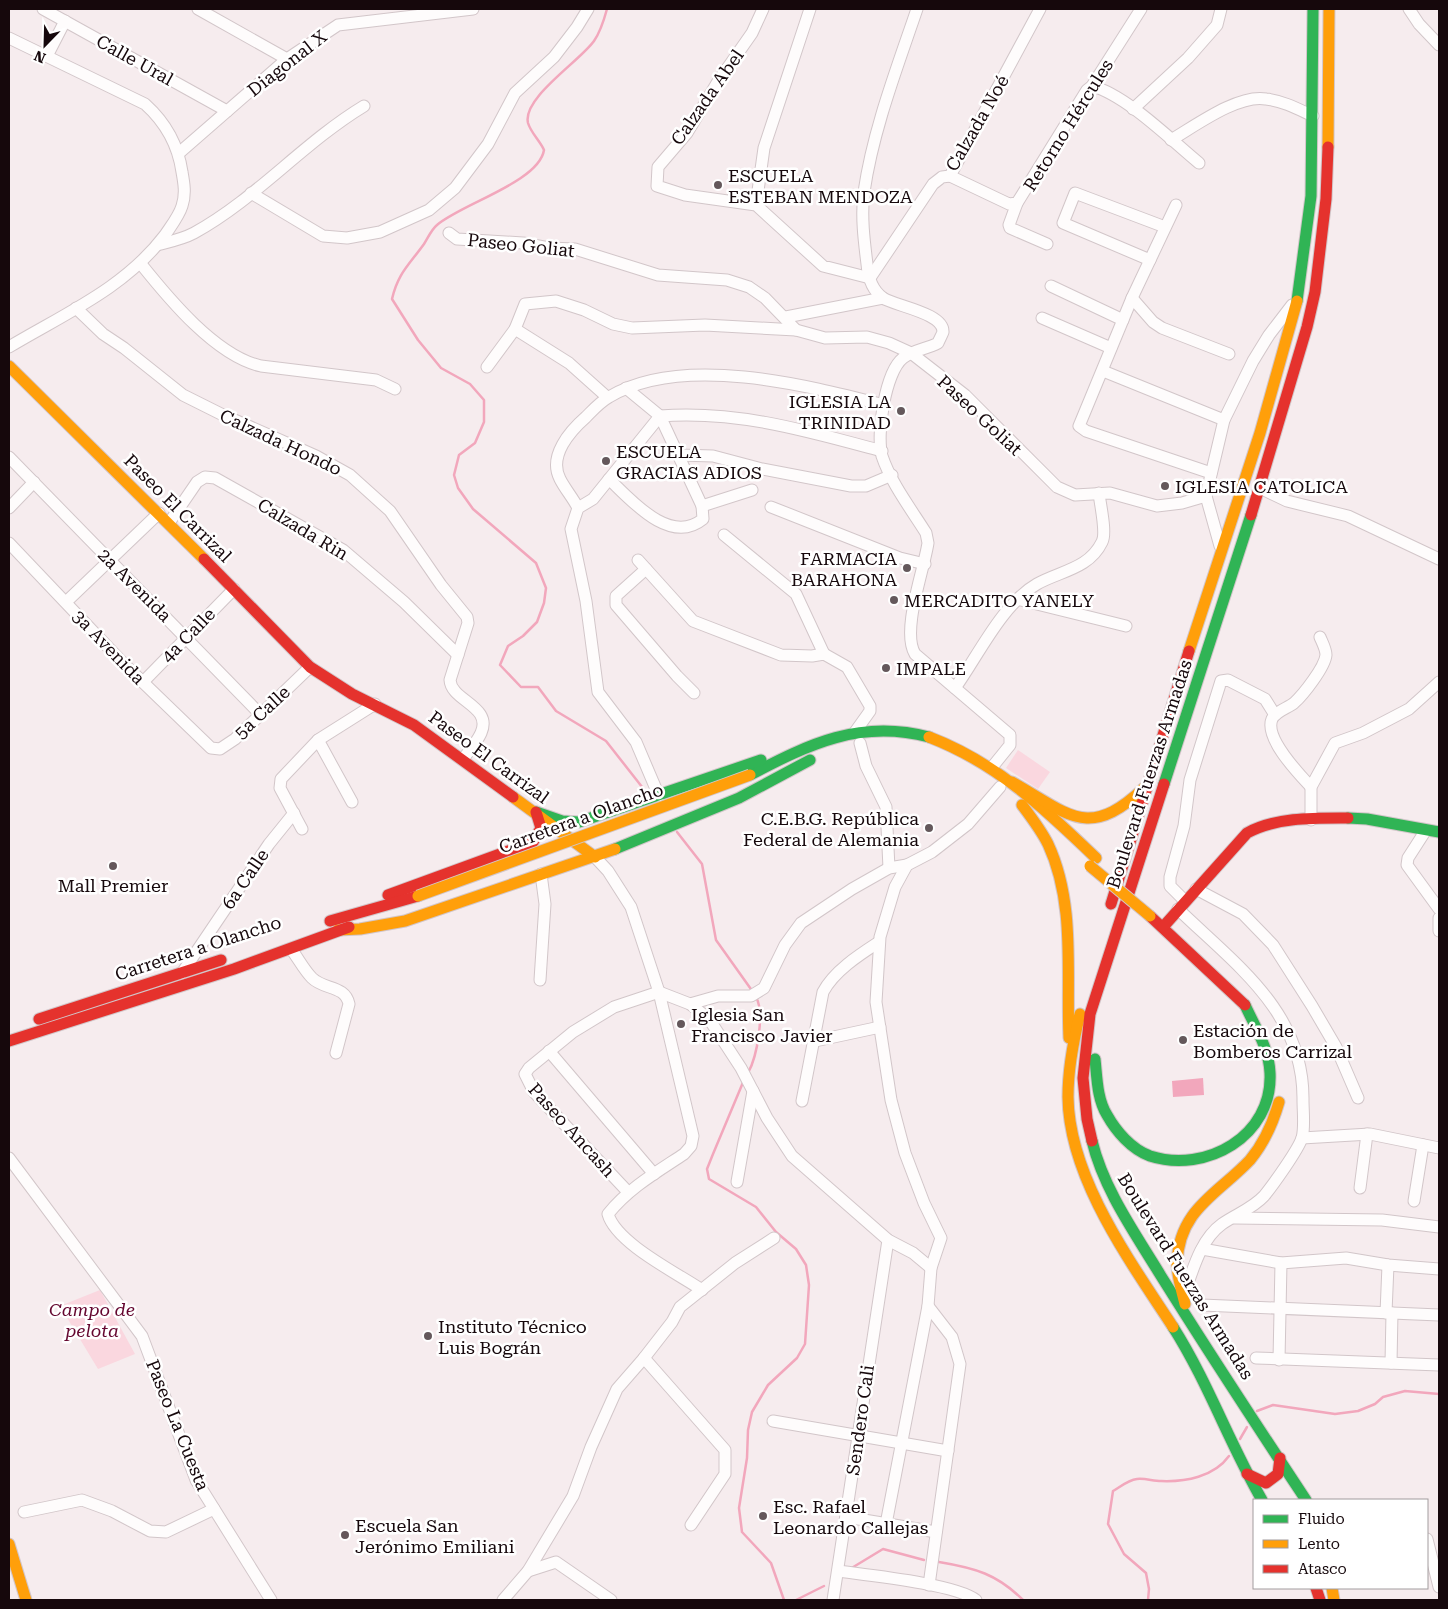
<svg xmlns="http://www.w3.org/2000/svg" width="1448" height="1609" font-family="'Roboto Serif',serif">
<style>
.green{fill:#fad7df}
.water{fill:#f2a7bc}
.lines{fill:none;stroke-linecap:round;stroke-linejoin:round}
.stream{stroke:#f2a7bc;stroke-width:2.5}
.street-casing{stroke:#d2c6c9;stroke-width:13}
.fast-casing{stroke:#d2c6c9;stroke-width:13}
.slow-casing{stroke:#d2c6c9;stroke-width:13}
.jam-casing{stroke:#d2c6c9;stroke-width:13}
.street{stroke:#fefcfc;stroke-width:11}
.fast{stroke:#30b455;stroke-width:11}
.slow{stroke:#ff9f0a;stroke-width:11}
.jam{stroke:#e5322d;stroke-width:11}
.slow-bridge-casing{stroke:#d2c6c9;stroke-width:13;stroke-linecap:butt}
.slow-bridge{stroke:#ff9f0a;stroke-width:11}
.poi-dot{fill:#64585b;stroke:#fff;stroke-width:2}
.labels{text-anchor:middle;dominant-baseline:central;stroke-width:5;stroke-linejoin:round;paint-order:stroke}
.street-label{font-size:18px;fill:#16080c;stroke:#fff}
.poi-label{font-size:18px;fill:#16080c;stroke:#fff;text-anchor:start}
.park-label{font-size:18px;font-style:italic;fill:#64062f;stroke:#fff}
</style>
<rect width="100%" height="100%" fill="#f6ecee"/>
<g class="green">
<polygon points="1018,750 1050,772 1038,789 1006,768"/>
<polygon points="100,1290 135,1354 98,1369 60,1306"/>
</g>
<polygon class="water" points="1203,1078 1204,1095 1173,1097 1172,1081"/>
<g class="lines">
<g class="stream">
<path d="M607 9C604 20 601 31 594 41 580 61 522 98 528 123 531 133 540 141 544 150 539 182 461 204 437 225 431 230 428 238 424 244 409 265 398 273 392 299L418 340 441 368 470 384 484 400V422L475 443 459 455 454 475 458 488 473 509 536 563 546 588 544 603 537 622 523 636 508 646 500 665 521 687H538L556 711 606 741 646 792"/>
<polyline points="677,832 702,864 716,940 753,992"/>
<path d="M748 1073C757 1057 765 1013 756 997"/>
<polyline points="744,1080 713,1154 707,1169 709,1179 756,1207 776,1232 796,1249 806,1265 809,1285 805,1344 797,1358 768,1385 752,1412 748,1430 747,1458 739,1508 742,1532 771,1563 784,1600"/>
<polyline points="1257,1411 1273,1405 1335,1414 1358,1411 1375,1404 1383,1397 1405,1391 1439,1394"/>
<polyline points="1240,1439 1247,1427"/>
<path d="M939 1562C975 1568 997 1574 1023 1600"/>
<polyline points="850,1569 883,1549 924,1560"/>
<polyline points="796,1600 824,1586"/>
<path d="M1148 1600 1149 1589 1146 1573 1124 1554 1108 1524 1113 1491C1120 1487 1128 1480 1137 1479 1145 1478 1153 1481 1161 1481 1185 1482 1214 1477 1229 1456"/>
</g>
<defs>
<g id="street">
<polyline points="43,9 227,111"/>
<polyline points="198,9 287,59"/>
<polyline points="763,9 752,33 717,83 687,133 658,167 657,186 685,195 756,205 823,266 870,278 933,184 942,177 950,176 1040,9"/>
<path d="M917 9C897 68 873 130 864 192 861 216 864 240 867 264 868 277 872 290 883 298 895 306 944 313 943 332 942 335 939 340 938 343 927 349 913 350 903 358 885 372 876 435 882 456 891 483 911 509 926 533L928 543C924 570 901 631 915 654L1010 735V745L993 766"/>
<polyline points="1409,9 1419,24 1439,45"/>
<path d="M9 38 145 104C165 122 178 144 182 172 184 183 186 194 182 206 179 216 171 226 165 235 125 288 64 314 9 347"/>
<polyline points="47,56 65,21"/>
<path d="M1092 86C1126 95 1171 140 1199 163"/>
<polyline points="1133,109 1188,58 1217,25 1221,9"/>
<path d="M1171 140C1195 126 1238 94 1266 99 1283 101 1298 109 1313 116"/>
<polyline points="179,153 287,59 338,25 473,9"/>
<polyline points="950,176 1009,204 1017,203 1087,90 1092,86 1141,9"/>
<polyline points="251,193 323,236 347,238 380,232 429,210 455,188 488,144 515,93 554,57 577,27 588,9"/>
<polyline points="1017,203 1009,225 1010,228 1047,244"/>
<polyline points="756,205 764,148 810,9"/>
<polyline points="1176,205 1132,298 1079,426 1086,431 1211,473"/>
<polyline points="449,233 457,239 523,243 549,248 575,249 658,275 727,280 749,287 765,298 796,330 825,338 867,337 889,343 911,353 965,395 1057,487 1075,495 1110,493 1157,506 1182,503 1206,496"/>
<path d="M157 245C169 242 183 239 194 233 256 199 303 143 364 106"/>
<polyline points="1150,260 1063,223 1075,193 1165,227"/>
<path d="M141 264C169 299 216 356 261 366L376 380 395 389"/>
<polyline points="1051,286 1123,320"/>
<polyline points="1132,298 1153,322 1162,328 1229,354"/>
<path d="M76 308 103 334 124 348 183 395 221 414 316 456 350 475 390 511 441 585 467 617 468 623 450 680C451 701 493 706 481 733 477 742 469 751 463 759"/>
<polyline points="786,317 883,298"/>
<polyline points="1042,318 1111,348"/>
<polyline points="515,329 569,363 607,397"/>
<polyline points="487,367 515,329 525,304 556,301 584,310 613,324 632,328 705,325 796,330"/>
<polyline points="1103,371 1224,420"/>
<polyline points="679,455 713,456 762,469 851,486 866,486 892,475"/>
<polyline points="9,457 260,714"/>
<path d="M609 479C631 500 670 546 703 519L702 506 660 416 626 388"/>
<polyline points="1260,488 1287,501 1348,516 1439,559"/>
<polyline points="702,506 752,490"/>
<polyline points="771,507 900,558 925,564"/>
<polyline points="9,508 34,482"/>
<path d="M578 508C573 498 565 489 560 479 548 456 570 431 586 417 593 410 600 402 609 397 681 353 806 385 884 405"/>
<polyline points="169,523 197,482 205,477 215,478 343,550 404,602 458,655"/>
<polyline points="724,535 796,594 824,654"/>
<polyline points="9,543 124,664 211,748 220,749 235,739 310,667"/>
<polyline points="1220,546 1206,496 1224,420 1253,361 1269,335 1292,305"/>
<polyline points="638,560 693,621 781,655 812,656 824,654 847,667 870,706 870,711 855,732"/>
<polyline points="646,569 616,596 616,605 677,676 694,693"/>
<polyline points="1017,599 1126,626"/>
<polyline points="66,602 159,513"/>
<polyline points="143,682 234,589"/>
<path d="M955 688C978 656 1002 604 1037 584 1060 571 1089 569 1102 542 1107 533 1100 504 1099 493"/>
<polyline points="318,740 352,802"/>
<polyline points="860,743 866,766 886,807 889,868"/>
<path d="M1311 787C1299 774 1264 738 1272 719 1276 711 1288 708 1294 703 1303 695 1325 667 1326 655 1326 649 1322 642 1320 637"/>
<path d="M659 796 636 742 598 692 586 601 571 529 578 508 593 499 660 416C737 410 808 431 882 451"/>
<polyline points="1311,820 1311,787 1335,743 1363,733 1409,709 1439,682"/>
<polyline points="302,829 280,788 281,779 318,740 375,704"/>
<polyline points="1426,830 1408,858 1407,865 1439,909"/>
<path d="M595 857 608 871 631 907 659 992 693 1136 691 1146 684 1154C657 1172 629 1188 608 1214 616 1243 677 1273 702 1290"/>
<polyline points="1196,889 1243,914 1273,945 1312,1006 1336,1047 1358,1098"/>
<polyline points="1185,901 1170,886 1170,877 1184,826 1190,780 1221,681 1228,680 1265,699 1275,715"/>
<path d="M1178 909C1236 965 1304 1012 1303 1100 1303 1112 1305 1128 1302 1138 1298 1150 1273 1185 1264 1196 1252 1209 1236 1214 1222 1224 1201 1239 1193 1269 1185 1292"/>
<polyline points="1439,918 1439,931"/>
<path d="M291 949C298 958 304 970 312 978 324 990 345 985 349 1004L336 1053"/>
<polyline points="182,973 269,844 294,813"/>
<polyline points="540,980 545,904 541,874"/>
<polyline points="659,992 690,1004 709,1019 741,1068 767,1118 792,1156 888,1240 913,1253 931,1268"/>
<polyline points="690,1004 718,996 751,996 764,988 785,945 801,923 852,889 889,868 907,865"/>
<polyline points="815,1041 880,1027"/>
<polyline points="549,1051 654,1174"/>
<path d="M802 1101 823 992C834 971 859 955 879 942"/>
<polyline points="1302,1138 1370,1134 1439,1148"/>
<polyline points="9,1158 142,1336 196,1480 271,1600"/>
<polyline points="737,1182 753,1091"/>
<polyline points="1360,1188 1367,1134"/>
<polyline points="628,1192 534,1092 525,1074 529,1068 573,1032 614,1007 659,992"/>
<polyline points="1414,1201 1423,1145"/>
<polyline points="1234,1218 1382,1220 1439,1227"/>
<polyline points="1202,1249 1281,1263 1346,1258 1388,1265 1439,1269"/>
<polyline points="1202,1305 1439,1315"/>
<polyline points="928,1306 952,1337 960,1364 929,1585"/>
<polyline points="1386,1313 1388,1265"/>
<polyline points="644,1358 725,1450 725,1474 691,1525"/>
<polyline points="1256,1358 1439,1365"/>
<polyline points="1279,1360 1281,1263"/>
<polyline points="1391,1363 1392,1313"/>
<polyline points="773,1421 948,1451"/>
<polyline points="24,1512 82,1500 112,1511 150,1531 166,1532 214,1509"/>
<polyline points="846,1517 936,1532"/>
<polyline points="886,1524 928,1306 931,1268 941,1238 924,1203 905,1153 891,1100 876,1002 880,937 895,887 907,865 932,852 968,824 1000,787"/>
<polyline points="1427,1539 1439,1587"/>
<polyline points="528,1571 556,1562 611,1600"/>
<path d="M838 1571C867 1575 956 1584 976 1600"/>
<polyline points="503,1600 528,1571 573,1496 591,1447 617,1389 644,1358 672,1322 680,1307 735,1263 774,1238"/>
<polyline points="833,1600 888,1240"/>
</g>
<g id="fast">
<polyline points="1297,301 1311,196 1313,9"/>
<path d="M750 775C809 744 860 719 929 737"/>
<polyline points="1164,784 1251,515"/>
<polyline points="536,812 562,821 579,822 761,760"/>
<polyline points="1348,818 1367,819 1439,832"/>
<polyline points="615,849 739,798 810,760"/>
<path d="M1095 1059C1097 1077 1097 1099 1107 1115 1116 1131 1131 1149 1150 1156 1206 1174 1273 1136 1270 1073 1269 1048 1255 1027 1245 1005"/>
<path d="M1092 1141C1104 1190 1135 1233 1161 1276 1208 1351 1257 1426 1306 1500"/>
<path d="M1173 1327C1208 1382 1229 1443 1262 1500"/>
</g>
<g id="slow">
<polyline points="1328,147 1329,9"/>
<polyline points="9,366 204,559"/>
<polyline points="1189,651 1260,433 1297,301"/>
<path d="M929 737C997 763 1044 808 1096 858"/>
<path d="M1012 782C1069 814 1088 841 1144 788"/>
<polyline points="513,797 595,857"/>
<path d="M1022 805C1031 817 1041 830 1048 844 1076 904 1066 974 1069 1038"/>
<polyline points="338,930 360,929 405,921 615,849"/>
<path d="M1080 1014C1073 1042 1068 1068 1068 1097 1069 1178 1130 1261 1173 1327"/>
<path d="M1185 1304C1182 1291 1177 1277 1177 1263 1179 1209 1218 1194 1250 1160 1264 1143 1273 1123 1279 1102"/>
<polyline points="9,1544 26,1600"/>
<polyline points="1332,1588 1334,1600"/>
</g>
<g id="jam">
<polyline points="1251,515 1307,327 1315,292 1326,199 1328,147"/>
<polyline points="204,559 310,667 352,694 414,725 513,797"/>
<polyline points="388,895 533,842 541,828 536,812"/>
<polyline points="1111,904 1189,651"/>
<polyline points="1150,916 1245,1005"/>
<polyline points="330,921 418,896"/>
<path d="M1163 927 1247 833C1276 817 1315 818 1348 818"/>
<polyline points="39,1019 221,960"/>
<polyline points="9,1041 234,969 349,927"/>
<polyline points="1092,1141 1087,1119 1083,1078 1090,1014 1164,784"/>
<polyline points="1247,1474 1266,1483 1278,1474 1280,1458"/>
<polyline points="1316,1588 1320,1600"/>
</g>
</defs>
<use href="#street" class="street-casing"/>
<use href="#fast" class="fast-casing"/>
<use href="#slow" class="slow-casing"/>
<use href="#jam" class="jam-casing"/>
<use href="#street" class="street"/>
<use href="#fast" class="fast"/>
<use href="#slow" class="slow"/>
<use href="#jam" class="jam"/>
<defs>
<g id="slow-bridge">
<polyline points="1090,866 1150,916"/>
<polyline points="418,896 750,775"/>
</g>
</defs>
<use href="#slow-bridge" class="slow-bridge-casing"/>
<use href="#slow-bridge" class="slow-bridge"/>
</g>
<g class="poi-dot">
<circle cx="718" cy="185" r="5"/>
<circle cx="901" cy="411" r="5"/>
<circle cx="606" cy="461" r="5"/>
<circle cx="1165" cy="486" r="5"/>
<circle cx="907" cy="568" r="5"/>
<circle cx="894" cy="600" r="5"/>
<circle cx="886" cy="668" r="5"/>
<circle cx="929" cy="828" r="5"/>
<circle cx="113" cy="866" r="5"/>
<circle cx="681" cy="1024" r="5"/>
<circle cx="1183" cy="1040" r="5"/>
<circle cx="428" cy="1336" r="5"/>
<circle cx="763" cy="1516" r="5"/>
<circle cx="345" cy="1535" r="5"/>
</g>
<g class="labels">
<g class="street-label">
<text transform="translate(135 60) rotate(29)">Calle Ural</text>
<text transform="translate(287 63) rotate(-38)">Diagonal X</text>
<text transform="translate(707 97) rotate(-55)">Calzada Abel</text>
<text transform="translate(977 123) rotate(-60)">Calzada Noé</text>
<text transform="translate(1068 125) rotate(-58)">Retorno Hércules</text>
<text transform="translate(521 245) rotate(6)">Paseo Goliat</text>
<text transform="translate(980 415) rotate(43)">Paseo Goliat</text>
<text transform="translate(281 442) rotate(25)">Calzada Hondo</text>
<text transform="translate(178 508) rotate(45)">Paseo El Carrizal</text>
<text transform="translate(303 529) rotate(31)">Calzada Rin</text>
<text transform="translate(135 585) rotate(45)">2a Avenida</text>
<text transform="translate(188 635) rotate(-46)">4a Calle</text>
<text transform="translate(109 647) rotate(46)">3a Avenida</text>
<text transform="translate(262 712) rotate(-43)">5a Calle</text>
<text transform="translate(489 757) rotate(36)">Paseo El Carrizal</text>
<text transform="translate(1149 774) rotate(-72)">Boulevard Fuerzas Armadas</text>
<text transform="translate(581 818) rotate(-20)">Carretera a Olancho</text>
<text transform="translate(245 879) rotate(-56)">6a Calle</text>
<text transform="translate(198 948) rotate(-18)">Carretera a Olancho</text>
<text transform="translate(572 1130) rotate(48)">Paseo Ancash</text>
<text transform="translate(1186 1276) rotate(58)">Boulevard Fuerzas Armadas</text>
<text transform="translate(860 1420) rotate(-82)">Sendero Cali</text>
<text transform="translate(178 1425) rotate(68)">Paseo La Cuesta</text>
</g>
<g class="poi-label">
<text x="728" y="175">ESCUELA<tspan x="728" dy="21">ESTEBAN MENDOZA</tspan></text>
<text x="891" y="401" text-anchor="end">IGLESIA LA<tspan x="891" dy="21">TRINIDAD</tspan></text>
<text x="616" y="451">ESCUELA<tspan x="616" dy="21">GRACIAS ADIOS</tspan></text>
<text x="1175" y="486">IGLESIA CATOLICA</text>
<text x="897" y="558" text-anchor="end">FARMACIA<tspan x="897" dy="21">BARAHONA</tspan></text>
<text x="904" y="600">MERCADITO YANELY</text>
<text x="896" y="668">IMPALE</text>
<text x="919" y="818" text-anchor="end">C.E.B.G. República<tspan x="919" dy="21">Federal de Alemania</tspan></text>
<text x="113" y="885" text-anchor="middle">Mall Premier</text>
<text x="691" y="1014">Iglesia San<tspan x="691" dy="21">Francisco Javier</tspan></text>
<text x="1193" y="1030">Estación de<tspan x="1193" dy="21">Bomberos Carrizal</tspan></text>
<text x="438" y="1326">Instituto Técnico<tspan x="438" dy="21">Luis Bográn</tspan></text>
<text x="773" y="1506">Esc. Rafael<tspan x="773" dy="21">Leonardo Callejas</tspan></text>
<text x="355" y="1525">Escuela San<tspan x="355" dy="21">Jerónimo Emiliani</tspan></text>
</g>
<g class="park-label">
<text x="92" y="1309">Campo de<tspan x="92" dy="21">pelota</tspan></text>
</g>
</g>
<rect width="1448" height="1609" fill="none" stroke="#16080c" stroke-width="20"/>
<rect x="1253" y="1499" width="175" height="90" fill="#ffffff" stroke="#a29c9e"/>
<rect x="1263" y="1515" width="25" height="8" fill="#30b455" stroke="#a29c9e"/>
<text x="1298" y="1524" font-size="15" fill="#16080c">Fluido</text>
<rect x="1263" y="1540" width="25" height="8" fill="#ff9f0a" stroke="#a29c9e"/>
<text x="1298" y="1549" font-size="15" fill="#16080c">Lento</text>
<rect x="1263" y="1565" width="25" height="8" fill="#e5322d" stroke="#a29c9e"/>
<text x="1298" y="1574" font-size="15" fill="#16080c">Atasco</text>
<g transform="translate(45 45) rotate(203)" stroke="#ffffff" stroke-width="4" paint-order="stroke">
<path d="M0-4L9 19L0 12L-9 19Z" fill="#16080c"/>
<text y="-8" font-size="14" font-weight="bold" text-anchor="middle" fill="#16080c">N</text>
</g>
</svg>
